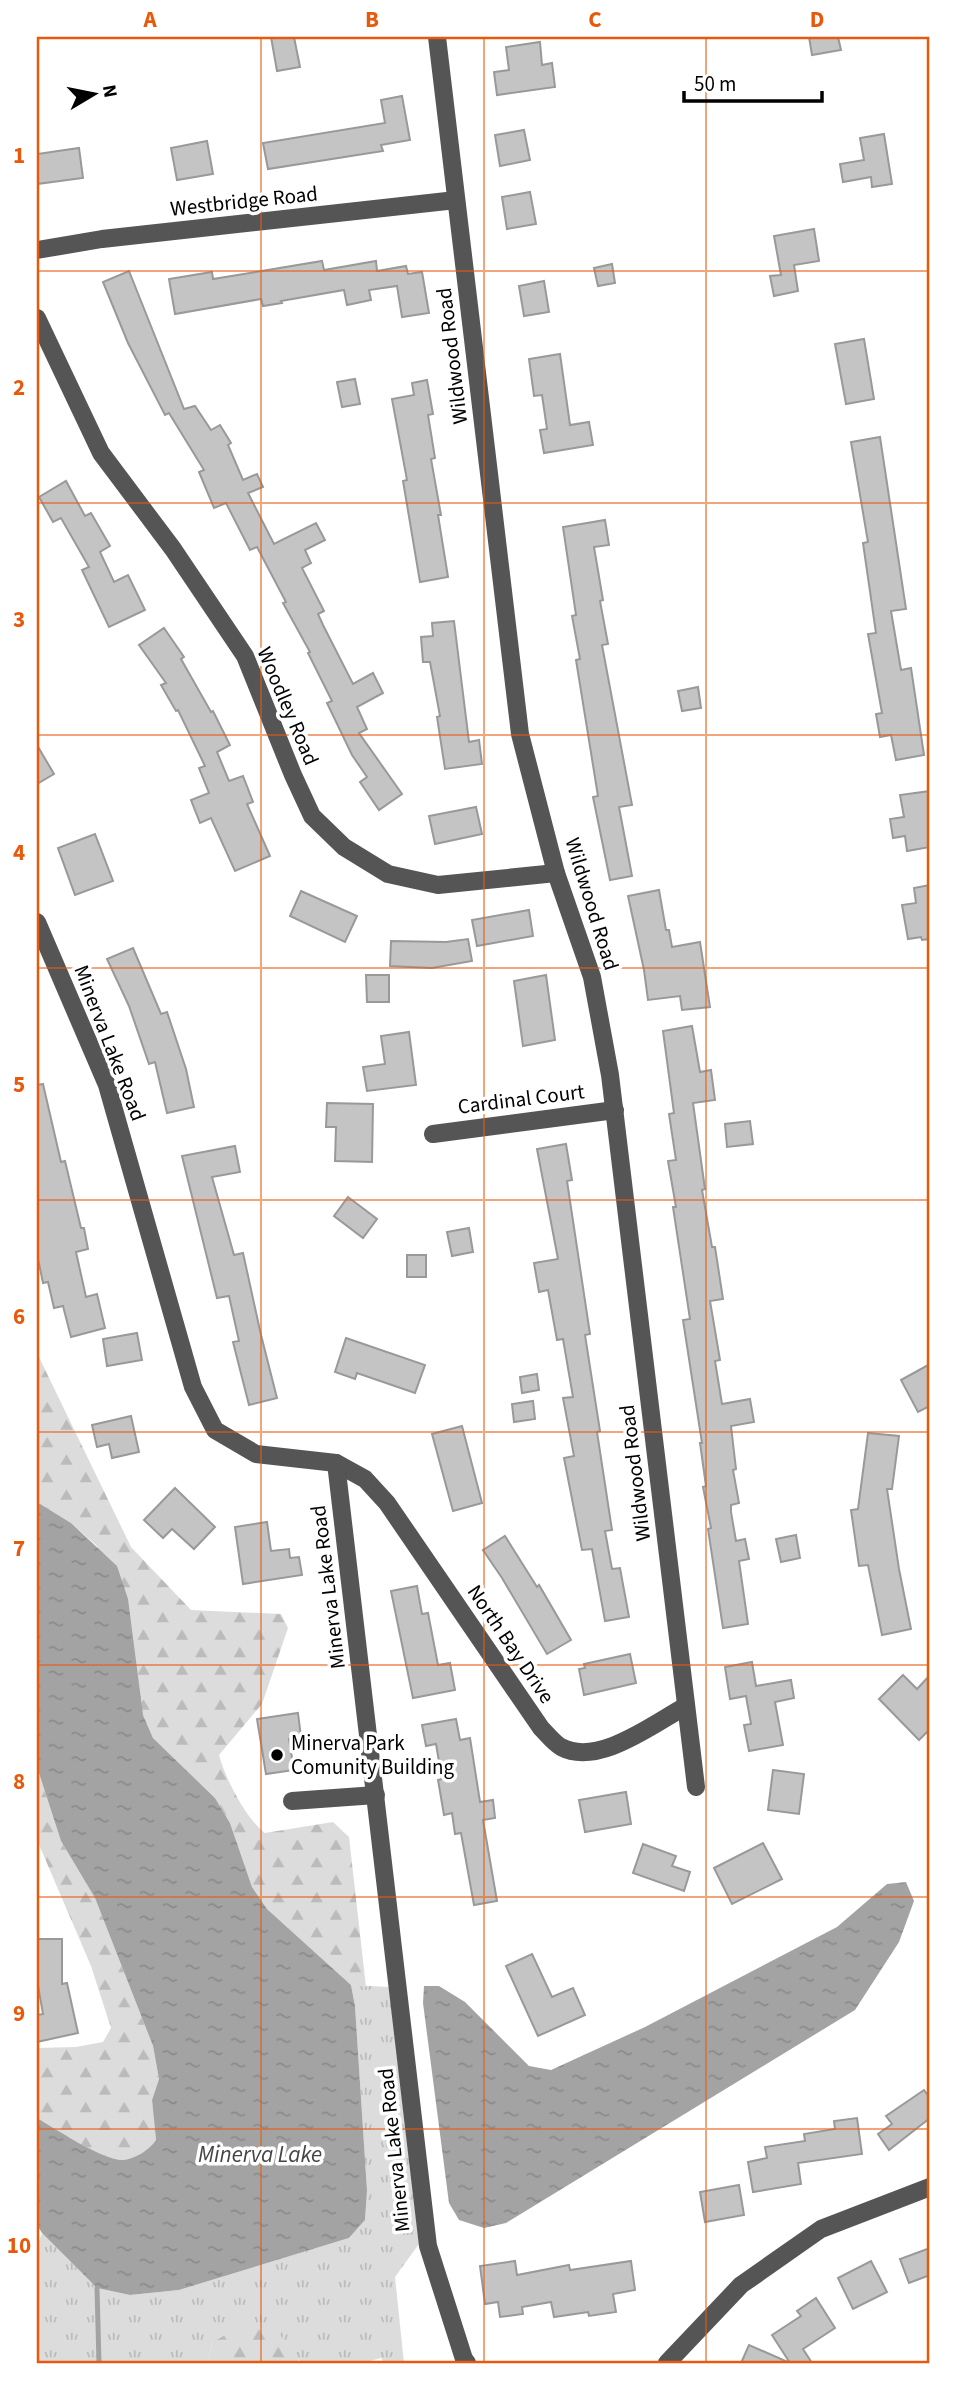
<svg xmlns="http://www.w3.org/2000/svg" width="967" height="2400" font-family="'Source Sans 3',sans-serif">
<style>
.grass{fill:url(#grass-tufts)}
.forest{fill:url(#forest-firs)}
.water{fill:url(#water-ripples)}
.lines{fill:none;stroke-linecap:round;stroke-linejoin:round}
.stream{stroke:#a3a3a3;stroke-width:5}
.building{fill:#c4c4c4;stroke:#999;stroke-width:2}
.minor{stroke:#555;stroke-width:18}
.grid{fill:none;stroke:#e8590c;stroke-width:2;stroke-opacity:0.55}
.poi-dot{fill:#000;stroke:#fff;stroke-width:2.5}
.labels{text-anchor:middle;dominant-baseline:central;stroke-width:7;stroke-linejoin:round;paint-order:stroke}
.street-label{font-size:21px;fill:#000;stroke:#fff}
.poi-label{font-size:21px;fill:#000;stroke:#fff;text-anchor:start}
.water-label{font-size:23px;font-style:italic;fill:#444;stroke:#fff}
.neatline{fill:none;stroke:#e8590c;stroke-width:2.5}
.grid-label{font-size:23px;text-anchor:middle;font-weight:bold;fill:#e8590c}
</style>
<defs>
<pattern id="grass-tufts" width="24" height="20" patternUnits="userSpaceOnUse" patternTransform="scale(1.75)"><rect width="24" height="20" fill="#dcdcdc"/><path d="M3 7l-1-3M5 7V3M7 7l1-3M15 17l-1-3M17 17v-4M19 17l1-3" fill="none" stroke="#bbb"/></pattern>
<pattern id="forest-firs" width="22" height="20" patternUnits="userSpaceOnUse" patternTransform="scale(1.75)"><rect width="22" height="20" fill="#dcdcdc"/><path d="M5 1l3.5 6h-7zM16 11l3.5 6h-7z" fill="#bbb"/></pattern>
<pattern id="water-ripples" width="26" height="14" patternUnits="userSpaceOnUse" patternTransform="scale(1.75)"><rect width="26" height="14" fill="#a3a3a3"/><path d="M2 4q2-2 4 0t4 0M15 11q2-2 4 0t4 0" fill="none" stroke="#8b8b8b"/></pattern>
</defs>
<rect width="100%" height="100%" fill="#fff"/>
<polygon class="grass" points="351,1985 389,1987 419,2244 395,2277 404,2363 384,2363 381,2358 363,2363 300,2363 299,2360 213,2342 207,2363 40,2363 37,2361 37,2246 42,2233 97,2288 130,2295 179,2290 349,2238 365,2220 367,2190 355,2006"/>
<g class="forest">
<path d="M37 1353 131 1547 191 1610 281 1614 288 1628 262 1704 219 1755C225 1778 246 1819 265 1833L333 1822 349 1837 366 1987 351 1985 267 1909 252 1887 230 1823 215 1798 153 1738 143 1715 97 1546 71 1523 37 1502Z"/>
<path d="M37 1767 61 1841 95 1898 153 2046 159 2079 152 2100 156 2140C149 2150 135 2159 123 2160 102 2160 56 2129 37 2118V2048L76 2047 103 2042 111 2028 91 1966 37 1840Z"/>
<polygon points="257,2324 280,2335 300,2363 207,2363 213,2342 241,2326"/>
</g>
<g class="water">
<path d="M37 1502 71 1523 117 1566 128 1599 143 1715 153 1738 215 1798 230 1823 252 1887 267 1909 351 1985 355 2006 367 2190 365 2220 349 2238 179 2290 130 2295 97 2288 42 2233 37 2225V2118C56 2129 102 2160 123 2160 135 2159 149 2150 156 2140L152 2100 159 2079 153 2046 95 1898 61 1841 37 1767Z"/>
<polygon points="906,1882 914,1901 899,1942 855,2010 506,2223 484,2228 459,2220 449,2203 423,2003 424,1986 439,1986 465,2002 529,2066 551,2070 645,2027 837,1927 887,1884"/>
</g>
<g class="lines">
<polyline class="stream" points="97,2288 99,2363"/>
</g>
<g class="building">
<polygon points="271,37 294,37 300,67 277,71"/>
<polygon points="809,37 838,37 841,50 812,55"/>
<polygon points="540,42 542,65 552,63 555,87 497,95 494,72 509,70 506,47"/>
<polygon points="402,96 410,140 381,145 383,151 268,169 263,143 385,123 381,100"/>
<polygon points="524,130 530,160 500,166 495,135"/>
<polygon points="884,134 892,184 872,187 871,177 843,182 840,164 864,160 860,138"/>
<polygon points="207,141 213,174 177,180 171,148"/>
<polygon points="79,148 83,178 37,184 37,154"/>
<polygon points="530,192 536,224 507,229 502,197"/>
<polygon points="814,229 819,261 794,265 798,291 774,296 770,276 781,275 774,236"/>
<polygon points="322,261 324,270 376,261 377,271 406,266 408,274 422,272 429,313 402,317 397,286 369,290 371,300 347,305 344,290 281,301 282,303 263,306 261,299 175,314 169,279 212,272 213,279"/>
<polygon points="612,264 615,283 598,286 594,268"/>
<polygon points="129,271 184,409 195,406 211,430 220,425 231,443 228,445 243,480 257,474 263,487 248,493 274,544 316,523 325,540 305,550 311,563 302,568 324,611 318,614 323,625 353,684 373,673 383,693 357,707 367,729 359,733 402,794 379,810 360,782 367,777 352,755 327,703 332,701 308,653 310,652 283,603 286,602 257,547 250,550 226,503 214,508 199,472 204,470 169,413 165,415 128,343 103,282"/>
<polygon points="544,281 549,312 524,316 519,286"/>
<polygon points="864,339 874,399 846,404 835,344"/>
<polygon points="560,354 570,425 589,422 593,445 544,453 540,430 547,429 542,395 534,396 529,359"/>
<polygon points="355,379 360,404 342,407 337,382"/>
<polygon points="427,380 433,414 428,415 435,458 431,459 441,515 438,515 448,577 420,582 403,481 407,480 392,399 414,395 412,383"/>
<polygon points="880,437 906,609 891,611 901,670 911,668 924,755 896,760 891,735 880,737 876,714 882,713 868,634 876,633 863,543 868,542 851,442"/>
<polygon points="66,481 85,516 91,513 110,546 100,552 114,582 128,575 145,610 109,627 82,570 89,567 61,518 53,522 39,497"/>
<polygon points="605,520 609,545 594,547 603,600 600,601 608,644 602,645 632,805 619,807 632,876 610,880 593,797 598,796 576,660 580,659 572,616 576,615 563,527"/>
<polygon points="454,621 469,742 479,740 482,764 445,769 437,717 440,716 430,662 423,662 421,637 433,636 432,623"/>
<polygon points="164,628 184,657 181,659 211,712 213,711 230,745 217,752 229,781 243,776 253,802 247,804 270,856 235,871 211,818 200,823 191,800 209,793 199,768 205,766 178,710 176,711 161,685 166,683 139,645"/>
<polygon points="698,687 701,708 682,711 678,691"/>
<polygon points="37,745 54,774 37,784"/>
<polygon points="930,791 930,847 907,851 905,836 893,838 890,819 904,817 900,795"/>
<polygon points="476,807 482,834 435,844 429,816"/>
<polygon points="95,834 113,881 75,895 58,848"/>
<polygon points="930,885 930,939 922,940 921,937 908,939 902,905 916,903 914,888"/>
<polygon points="659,890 666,930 669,930 672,947 700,942 710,1007 682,1010 680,996 648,1000 644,970 628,896"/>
<polygon points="301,891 357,916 345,942 290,916"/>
<polygon points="529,910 533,936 477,946 472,920"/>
<polygon points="468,939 472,961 432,968 390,966 391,941 446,942"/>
<polygon points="133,948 161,1014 167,1012 186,1069 194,1107 167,1113 155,1062 149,1064 129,1006 107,959"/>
<polygon points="366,975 389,975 389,1002 367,1002"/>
<polygon points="546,975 555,1040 523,1046 514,981"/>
<polygon points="692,1026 700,1072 711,1070 715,1100 693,1103 705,1189 702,1190 712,1247 715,1247 723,1299 710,1301 720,1360 715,1361 722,1404 750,1399 754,1422 731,1426 736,1469 733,1470 739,1503 731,1505 731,1512 736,1541 745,1539 749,1559 739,1561 748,1624 723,1628 708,1529 711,1528 703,1487 706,1486 700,1443 702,1443 683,1320 690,1319 673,1207 676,1207 668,1161 676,1160 669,1114 674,1113 663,1031"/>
<polygon points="409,1032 416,1085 367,1091 363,1067 385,1064 381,1036"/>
<polygon points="43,1084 61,1162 65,1161 81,1228 84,1228 88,1249 76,1252 86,1297 97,1294 105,1328 71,1337 63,1306 54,1308 48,1282 43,1283 37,1254 37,1085"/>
<polygon points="327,1103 373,1104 372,1162 335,1161 336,1127 326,1127"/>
<polygon points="750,1121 753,1144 727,1147 725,1124"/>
<polygon points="566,1144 572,1180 567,1181 590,1334 585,1335 600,1431 597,1432 612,1530 605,1531 612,1569 620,1568 629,1617 605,1621 592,1549 582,1550 564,1458 574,1456 563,1398 573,1397 563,1339 557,1340 548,1290 539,1292 534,1263 558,1259 537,1149"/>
<polygon points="235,1146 240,1172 212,1177 234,1255 243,1253 261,1335 277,1398 249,1405 233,1342 239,1341 229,1296 217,1298 182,1156"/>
<polygon points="348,1197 377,1219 363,1238 334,1216"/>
<polygon points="469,1228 473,1252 452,1256 447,1232"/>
<rect x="407" y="1255" width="19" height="22"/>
<polygon points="137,1333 142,1360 107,1366 103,1339"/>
<polygon points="346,1338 425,1365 415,1393 357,1373 355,1379 335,1372"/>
<polygon points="930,1364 930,1406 918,1412 901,1380"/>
<polygon points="537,1374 539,1390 522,1393 520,1377"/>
<polygon points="533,1401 535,1419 514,1422 512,1404"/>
<polygon points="131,1416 139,1452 112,1458 109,1444 97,1447 92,1425"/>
<polygon points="462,1426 482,1503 453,1511 432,1434"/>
<polygon points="868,1433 899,1436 892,1489 887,1489 899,1569 911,1629 882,1635 868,1565 859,1566 851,1510 858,1509"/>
<polygon points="175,1488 215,1527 194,1549 172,1529 163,1538 144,1520"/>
<polygon points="267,1522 271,1551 289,1549 290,1558 299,1557 302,1575 243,1584 235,1527"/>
<polygon points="796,1535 800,1558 781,1562 776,1539"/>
<polygon points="505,1536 537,1587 539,1585 571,1640 547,1654 502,1578 483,1550"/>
<polygon points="417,1586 422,1614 428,1613 438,1665 450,1663 455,1690 413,1698 391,1591"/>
<polygon points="630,1654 636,1683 584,1695 579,1669 585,1668 584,1664"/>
<polygon points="752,1662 756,1686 791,1680 794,1698 775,1702 783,1745 749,1751 744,1725 751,1724 746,1696 730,1699 725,1667"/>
<polygon points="903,1675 917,1689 930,1675 930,1729 919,1740 879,1699"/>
<polygon points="298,1713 301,1737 289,1739 294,1770 266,1774 257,1719"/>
<polygon points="456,1719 460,1740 470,1738 480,1802 493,1800 495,1818 483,1820 497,1901 474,1905 461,1833 455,1834 452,1813 444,1815 438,1780 442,1779 436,1744 426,1746 422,1725"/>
<polygon points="773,1770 804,1774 799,1814 768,1810"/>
<polygon points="626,1792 631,1824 585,1832 579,1800"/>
<polygon points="763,1843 782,1879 732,1904 714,1868"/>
<polygon points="643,1844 676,1856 672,1866 690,1872 684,1891 633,1873"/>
<polygon points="37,1939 62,1939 62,1984 67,1983 78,2033 37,2042 37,2015 43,2014 37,1980"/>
<polygon points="532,1954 552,1997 573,1988 585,2015 538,2036 506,1966"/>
<polygon points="924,2090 930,2098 930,2118 889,2150 878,2134 892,2124 886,2116"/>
<polygon points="857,2118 862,2154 798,2163 801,2184 753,2192 748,2162 767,2158 765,2147 805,2141 804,2134 835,2129 834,2121"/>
<polygon points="739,2185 744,2215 705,2222 700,2192"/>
<polygon points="930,2248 930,2275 909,2283 900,2259"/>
<polygon points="515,2261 517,2275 569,2265 570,2270 631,2261 635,2290 613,2294 616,2312 589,2316 588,2312 554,2317 551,2302 522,2307 523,2314 500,2317 498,2302 485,2304 480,2266"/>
<polygon points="871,2261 887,2292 853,2309 838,2278"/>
<polygon points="816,2298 835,2328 803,2349 812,2363 741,2363 749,2345 790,2363 772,2335 801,2316 797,2311"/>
</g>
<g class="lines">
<g class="minor">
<polyline points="437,37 520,734 556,873 592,977 610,1075 696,1787"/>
<polyline points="37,250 102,239 456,200"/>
<polyline points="37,318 101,453 173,549 245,656 293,775 312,816 344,847 388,874 438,885 556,873"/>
<path d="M37 922 107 1085 193 1387 215 1430 256 1454 336 1463 365 1479 387 1503 541 1728C547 1734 554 1743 561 1747 598 1767 653 1724 686 1706"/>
<polyline points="433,1134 615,1110"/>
<polyline points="336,1463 428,2246 464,2359 467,2363"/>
<polyline points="292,1801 376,1795"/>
<polyline points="667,2363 741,2285 821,2229 930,2187"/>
</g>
</g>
<path class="grid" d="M261 37V2363M484 37V2363M706 37V2363M37 271H930M37 503H930M37 735H930M37 968H930M37 1200H930M37 1432H930M37 1665H930M37 1897H930M37 2129H930"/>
<circle class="poi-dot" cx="277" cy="1755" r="7"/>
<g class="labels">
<g class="street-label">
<text transform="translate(244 201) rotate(-6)">Westbridge Road</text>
<text transform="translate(452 356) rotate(-97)">Wildwood Road</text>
<text transform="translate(288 706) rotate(67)">Woodley Road</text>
<text transform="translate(592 904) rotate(73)">Wildwood Road</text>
<text transform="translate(110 1043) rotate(69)">Minerva Lake Road</text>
<text transform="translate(521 1099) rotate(-7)">Cardinal Court</text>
<text transform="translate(635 1473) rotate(-97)">Wildwood Road</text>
<text transform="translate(328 1587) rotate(-97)">Minerva Lake Road</text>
<text transform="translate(511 1644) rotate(56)">North Bay Drive</text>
<text transform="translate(394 2150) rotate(-96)">Minerva Lake Road</text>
</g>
<g class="poi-label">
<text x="291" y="1743">Minerva Park<tspan x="291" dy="24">Comunity Building</tspan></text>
</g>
<g class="water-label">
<text x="260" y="2154">Minerva Lake</text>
</g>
</g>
<rect width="967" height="2400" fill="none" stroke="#ffffff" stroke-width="77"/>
<g transform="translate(94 94) rotate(80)" stroke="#ffffff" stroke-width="5" paint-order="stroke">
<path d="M0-5L12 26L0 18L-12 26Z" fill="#000000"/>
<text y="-10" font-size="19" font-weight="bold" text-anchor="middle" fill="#000000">N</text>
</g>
<path d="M684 91v10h138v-10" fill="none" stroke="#000000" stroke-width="3.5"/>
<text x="694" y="91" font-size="21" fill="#000000" stroke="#ffffff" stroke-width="5" paint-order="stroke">50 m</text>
<rect x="38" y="38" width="890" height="2324" class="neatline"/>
<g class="grid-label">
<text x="150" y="27">A</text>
<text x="372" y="27">B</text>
<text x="595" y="27">C</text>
<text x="817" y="27">D</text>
<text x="19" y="163">1</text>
<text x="19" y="395">2</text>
<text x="19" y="627">3</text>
<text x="19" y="860">4</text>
<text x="19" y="1092">5</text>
<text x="19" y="1324">6</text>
<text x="19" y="1556">7</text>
<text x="19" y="1789">8</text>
<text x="19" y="2021">9</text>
<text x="19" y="2253">10</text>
</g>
</svg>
